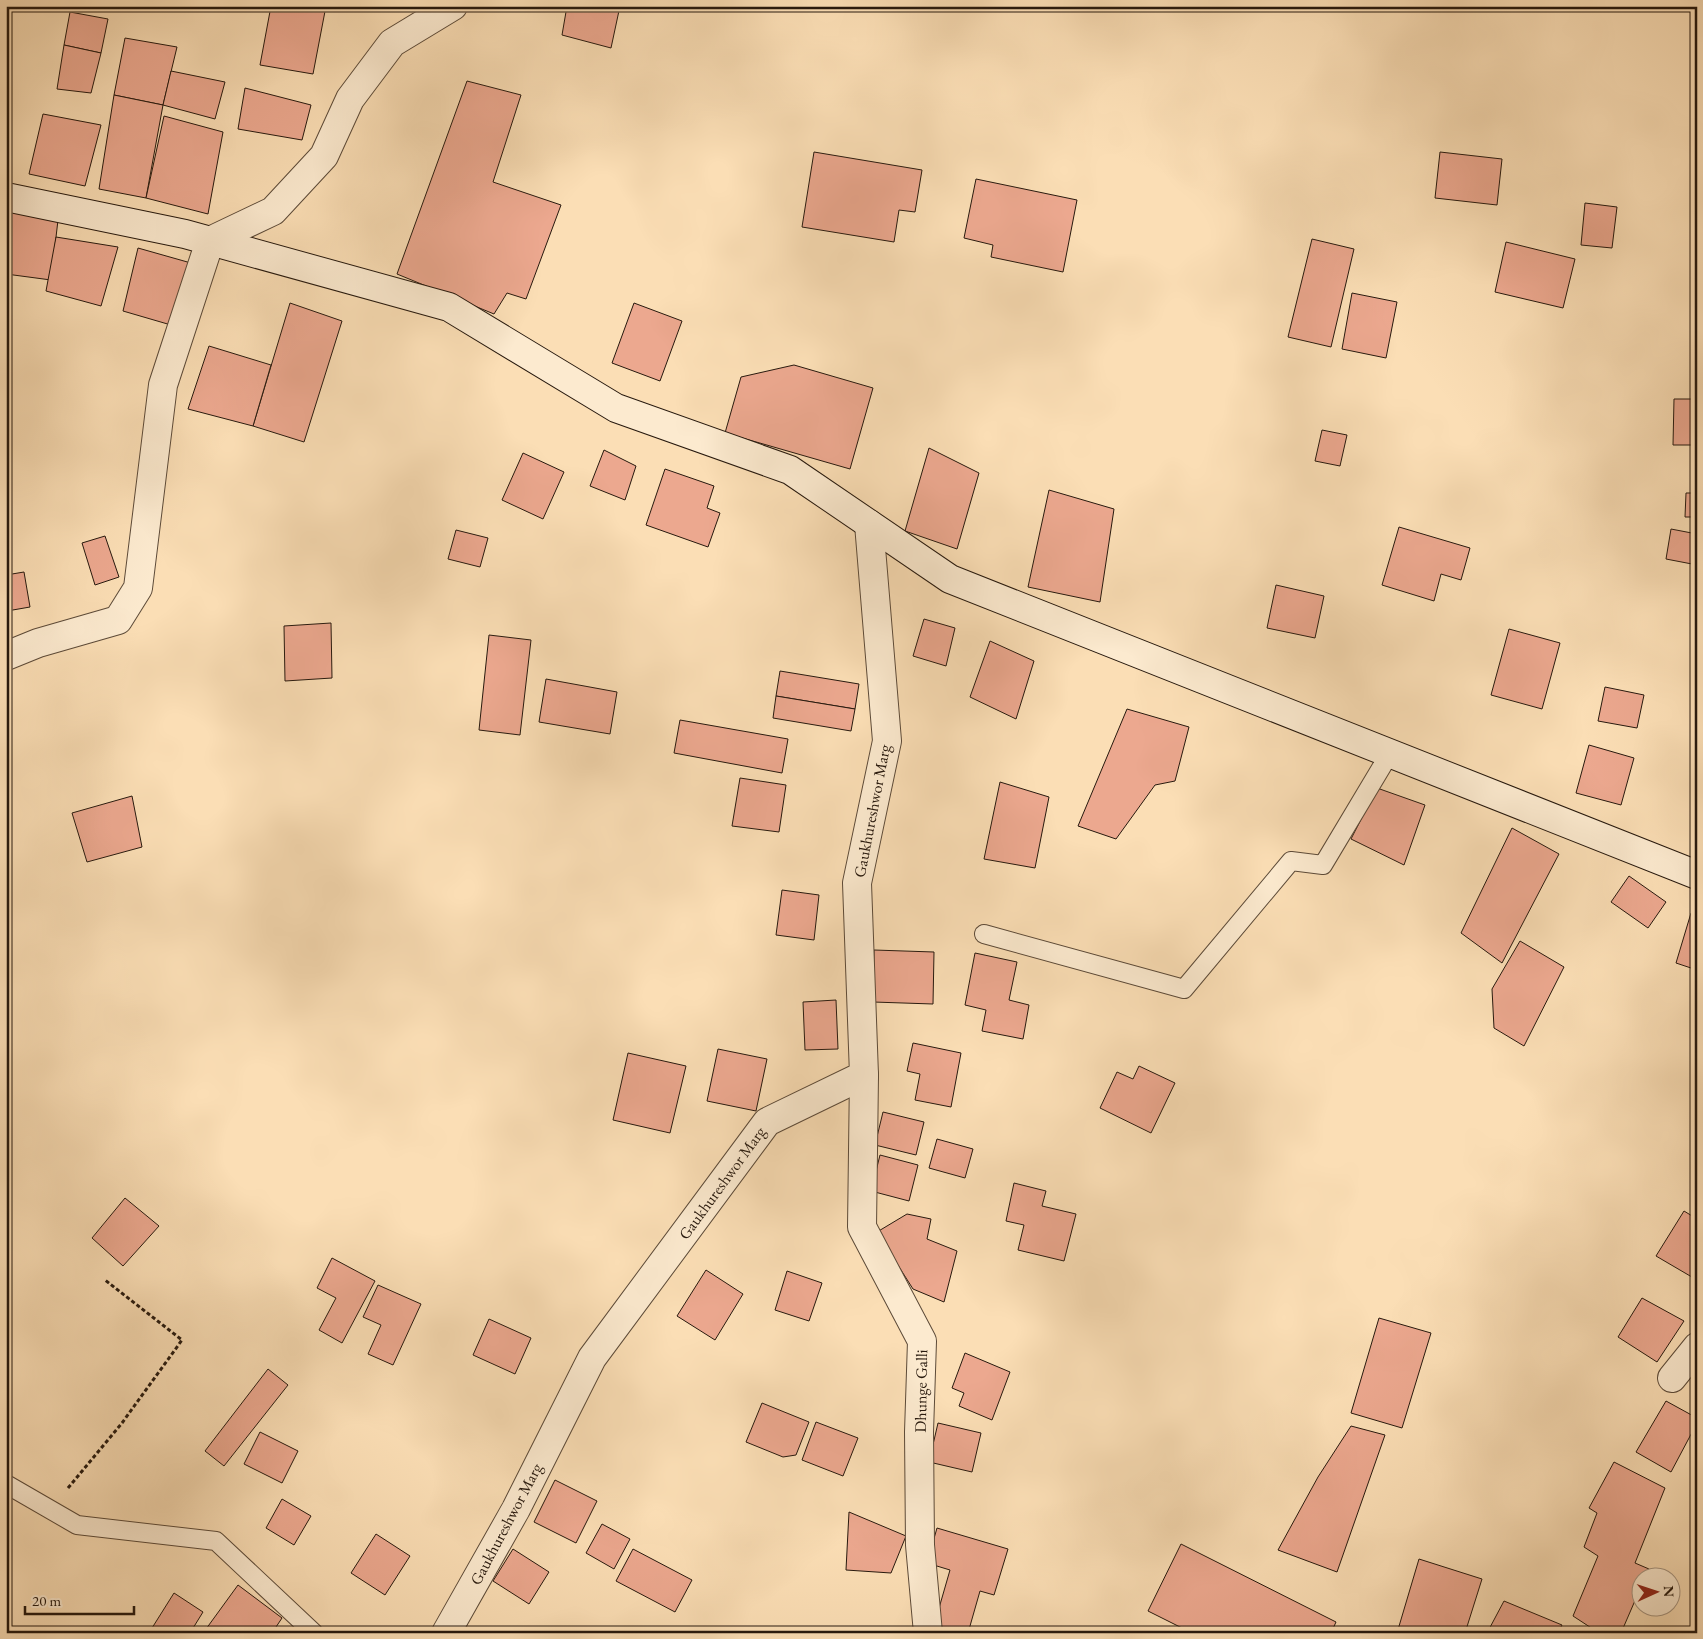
<svg xmlns="http://www.w3.org/2000/svg" width="1703" height="1639" font-family="'EB Garamond',serif">
<style>
.building{fill:#eca88f;stroke:#27190e}
.lines{fill:none;stroke-linecap:round;stroke-linejoin:round}
.service-casing{stroke:#5c4a38;stroke-width:20}
.minor-casing{stroke:#5c4a38;stroke-width:30}
.secondary-casing{stroke:#27190e;stroke-width:30}
.path{stroke:#27190e;stroke-width:3;stroke-dasharray:4 2.5;stroke-linecap:butt}
.service{stroke:#fceacf;stroke-width:18}
.minor{stroke:#fceacf;stroke-width:28}
.secondary{stroke:#fceacf;stroke-width:28}
.labels{text-anchor:middle;dominant-baseline:central;stroke-width:5;stroke-linejoin:round;paint-order:stroke}
.street-label{font-size:16px;fill:#27190e;stroke:#fceacf}
</style>
<rect width="100%" height="100%" fill="#fbdeb5"/>
<filter id="stains"><feTurbulence type="fractalNoise" baseFrequency=".004" numOctaves="4"/><feColorMatrix values="0 0 0 0 .2 0 0 0 0 .09 0 0 0 0 .02 0 0 0 .5 -.17"/></filter>
<radialGradient id="worn" r=".72"><stop offset=".6" stop-color="#630" stop-opacity="0"/><stop offset="1" stop-color="#630" stop-opacity=".3"/></radialGradient>
<g class="building">
<polygon points="121,6 180,6 179,10"/>
<polygon points="271,6 326,6 313,74 260,65"/>
<polygon points="567,6 620,6 611,48 562,35"/>
<polygon points="70,12 108,19 101,53 64,45"/>
<polygon points="125,38 177,47 163,105 114,95"/>
<polygon points="64,45 101,53 91,93 57,89"/>
<polygon points="171,71 225,82 215,119 163,105"/>
<polygon points="467,81 521,95 493,182 561,205 526,299 507,293 494,314 397,274"/>
<polygon points="245,88 311,105 302,140 238,129"/>
<polygon points="114,95 163,105 146,198 99,189"/>
<polygon points="43,114 101,125 85,186 29,174"/>
<polygon points="164,116 223,132 208,214 146,198"/>
<polygon points="814,152 922,170 915,212 899,210 894,242 802,227"/>
<polygon points="1440,152 1502,159 1497,205 1435,198"/>
<polygon points="976,179 1077,200 1063,272 991,257 993,245 964,238"/>
<polygon points="1585,203 1617,207 1612,248 1581,245"/>
<polygon points="6,211 58,220 51,280 6,274"/>
<polygon points="56,237 118,247 101,306 46,291"/>
<polygon points="1312,239 1354,249 1331,347 1288,337"/>
<polygon points="1506,242 1575,259 1563,308 1495,292"/>
<polygon points="138,248 191,263 171,325 123,311"/>
<polygon points="1352,293 1397,302 1386,358 1342,349"/>
<polygon points="290,303 342,321 304,442 253,426"/>
<polygon points="634,303 682,321 660,381 612,363"/>
<polygon points="209,346 271,365 253,426 188,409"/>
<polygon points="794,365 873,388 850,469 725,433 741,377"/>
<polygon points="1674,399 1697,399 1697,445 1673,445"/>
<polygon points="1322,430 1347,435 1340,466 1315,461"/>
<polygon points="929,448 979,473 957,549 905,531"/>
<polygon points="604,450 636,466 625,500 590,486"/>
<polygon points="523,453 564,472 543,519 502,500"/>
<polygon points="665,469 714,486 707,508 720,513 708,547 646,525"/>
<polygon points="1049,490 1114,509 1100,602 1028,587"/>
<polygon points="1686,493 1697,493 1697,517 1685,517"/>
<polygon points="1399,527 1470,548 1461,580 1441,574 1434,601 1382,585"/>
<polygon points="1671,529 1697,534 1692,564 1666,559"/>
<polygon points="456,530 488,538 480,567 448,559"/>
<polygon points="105,536 119,577 95,585 82,543"/>
<polygon points="24,572 30,607 7,611 6,575"/>
<polygon points="1694,584 1697,584 1697,674 1692,674"/>
<polygon points="1276,585 1324,596 1315,638 1267,628"/>
<polygon points="924,619 955,628 946,666 913,656"/>
<polygon points="331,623 332,678 285,681 284,626"/>
<polygon points="1509,629 1560,643 1542,709 1491,695"/>
<polygon points="489,635 531,640 520,735 479,730"/>
<polygon points="990,641 1034,661 1016,719 970,697"/>
<polygon points="780,671 859,684 855,709 776,696"/>
<polygon points="546,679 617,692 610,734 539,722"/>
<polygon points="1605,687 1644,695 1637,728 1598,721"/>
<polygon points="776,696 855,709 851,731 773,718"/>
<polygon points="1127,709 1189,727 1175,781 1155,785 1116,839 1078,826"/>
<polygon points="680,720 788,739 782,773 674,753"/>
<polygon points="1589,745 1634,758 1621,805 1576,793"/>
<polygon points="740,778 786,785 779,832 732,826"/>
<polygon points="1000,782 1049,797 1035,868 984,859"/>
<polygon points="1377,788 1425,805 1404,865 1351,839"/>
<polygon points="132,796 142,847 87,862 72,813"/>
<polygon points="1512,828 1559,854 1502,963 1461,933"/>
<polygon points="1629,876 1666,902 1648,928 1611,902"/>
<polygon points="782,890 819,895 814,940 776,935"/>
<polygon points="1691,913 1697,915 1697,970 1676,963"/>
<polygon points="1520,941 1564,967 1524,1046 1494,1028 1492,989"/>
<polygon points="874,950 934,952 933,1004 873,1002"/>
<polygon points="975,953 1017,962 1009,1000 1029,1005 1023,1039 982,1031 986,1010 965,1005"/>
<polygon points="836,1000 838,1049 805,1050 803,1002"/>
<polygon points="913,1043 961,1053 951,1107 915,1100 920,1074 907,1071"/>
<polygon points="718,1049 767,1059 756,1111 707,1101"/>
<polygon points="628,1053 686,1066 670,1133 613,1120"/>
<polygon points="1139,1066 1175,1083 1151,1133 1100,1108 1117,1072 1133,1079"/>
<polygon points="883,1112 924,1122 916,1155 875,1145"/>
<polygon points="937,1139 973,1149 965,1178 929,1168"/>
<polygon points="880,1155 918,1165 909,1201 871,1191"/>
<polygon points="1014,1183 1046,1191 1042,1206 1076,1214 1064,1261 1018,1250 1024,1225 1006,1221"/>
<polygon points="125,1198 159,1226 123,1266 92,1238"/>
<polygon points="1684,1211 1697,1219 1697,1280 1656,1256"/>
<polygon points="907,1214 931,1219 927,1239 957,1251 944,1302 913,1289 877,1232"/>
<polygon points="332,1258 375,1281 342,1343 319,1330 336,1298 317,1288"/>
<polygon points="706,1270 743,1294 715,1340 677,1316"/>
<polygon points="787,1271 822,1283 809,1321 775,1310"/>
<polygon points="378,1285 421,1304 393,1365 368,1354 381,1325 363,1317"/>
<polygon points="1642,1298 1684,1321 1657,1362 1618,1337"/>
<polygon points="1379,1318 1431,1333 1402,1428 1351,1413"/>
<polygon points="489,1319 531,1338 515,1374 473,1355"/>
<polygon points="965,1353 1010,1372 992,1420 959,1406 964,1393 952,1388"/>
<polygon points="268,1369 288,1385 224,1466 205,1451"/>
<polygon points="1666,1401 1697,1418 1697,1423 1671,1472 1636,1452"/>
<polygon points="762,1403 809,1422 796,1455 783,1457 746,1442"/>
<polygon points="816,1422 858,1438 843,1476 802,1460"/>
<polygon points="938,1423 981,1433 972,1472 929,1462"/>
<polygon points="1351,1426 1385,1435 1337,1572 1278,1550 1318,1477"/>
<polygon points="260,1432 298,1451 282,1483 244,1464"/>
<polygon points="1614,1462 1665,1488 1635,1563 1649,1569 1646,1576 1640,1576 1640,1589 1621,1633 1599,1633 1573,1616 1598,1556 1584,1547 1597,1513 1589,1508"/>
<polygon points="555,1480 597,1501 576,1543 534,1522"/>
<polygon points="282,1499 311,1516 294,1545 266,1528"/>
<polygon points="849,1512 906,1536 891,1573 846,1570"/>
<polygon points="602,1524 630,1539 614,1569 586,1553"/>
<polygon points="937,1528 1008,1549 994,1595 980,1591 968,1633 946,1633 933,1629 950,1570 927,1563"/>
<polygon points="376,1534 410,1556 385,1595 351,1573"/>
<polygon points="1181,1544 1336,1622 1331,1633 1192,1633 1148,1611"/>
<polygon points="513,1549 549,1572 529,1604 493,1581"/>
<polygon points="633,1549 692,1580 675,1612 616,1581"/>
<polygon points="1419,1559 1482,1579 1465,1633 1397,1633"/>
<polygon points="238,1585 282,1618 272,1633 210,1633 206,1629"/>
<polygon points="174,1593 203,1612 190,1633 159,1633 152,1628"/>
<polygon points="1504,1601 1562,1625 1558,1633 1487,1633"/>
</g>
<g class="lines">
<defs>
<g id="service">
<polyline points="984,934 1184,989 1291,861 1323,865 1390,753"/>
<polyline points="6,1484 77,1525 216,1541 314,1633"/>
</g>
<g id="minor">
<polyline points="6,656 38,643 118,620 138,588 163,385 210,241 273,211 324,156 350,99 392,43 453,6"/>
<polyline points="864,1075 862,1227 922,1341 919,1432 920,1545 928,1633"/>
<polyline points="1672,1378 1697,1347"/>
<polyline points="446,1633 516,1509 592,1358 767,1122 864,1075 857,883 887,741 869,524"/>
</g>
<polyline id="secondary" points="6,197 185,234 449,307 616,408 790,470 950,579 1697,875"/>
</defs>
<use href="#service" class="service-casing"/>
<use href="#minor" class="minor-casing"/>
<use href="#secondary" class="secondary-casing"/>
<polyline class="path" points="68,1488 122,1423 182,1340 105,1280"/>
<use href="#service" class="service"/>
<use href="#minor" class="minor"/>
<use href="#secondary" class="secondary"/>
</g>
<g class="labels">
<g class="street-label">
<text transform="translate(872 811) rotate(-79)">Gaukhureshwor Marg</text>
<text transform="translate(722 1183) rotate(-54)">Gaukhureshwor Marg</text>
<text transform="translate(921 1391) rotate(-89)">Dhunge Galli</text>
<text transform="translate(506 1524) rotate(-62)">Gaukhureshwor Marg</text>
</g>
</g>
<rect width="1703" height="1639" fill="none" stroke="#fbdeb5" stroke-width="25"/>
<rect x="8" y="8" width="1688" height="1624" fill="none" stroke="#27190e" stroke-width="2.5"/>
<rect x="12" y="12" width="1678" height="1614" fill="none" stroke="#27190e"/>
<g transform="translate(1656 1592) rotate(87)"><circle r="24" fill="#fceacf" stroke="#a79682"/>
<path d="M0-4L9 19L0 12L-9 19Z" fill="#8f2418"/>
<text y="-8" font-size="14" font-weight="bold" text-anchor="middle" fill="#27190e">N</text>
</g>
<path d="M25 1606v8h109v-8" fill="none" stroke="#27190e" stroke-width="2.5"/>
<text x="32" y="1606" font-size="15" fill="#27190e" stroke="#fceacf" stroke-width="4" paint-order="stroke">20 m</text>
<rect width="100%" height="100%" filter="url(#stains)"/>
<rect width="100%" height="100%" fill="url(#worn)"/>
</svg>
